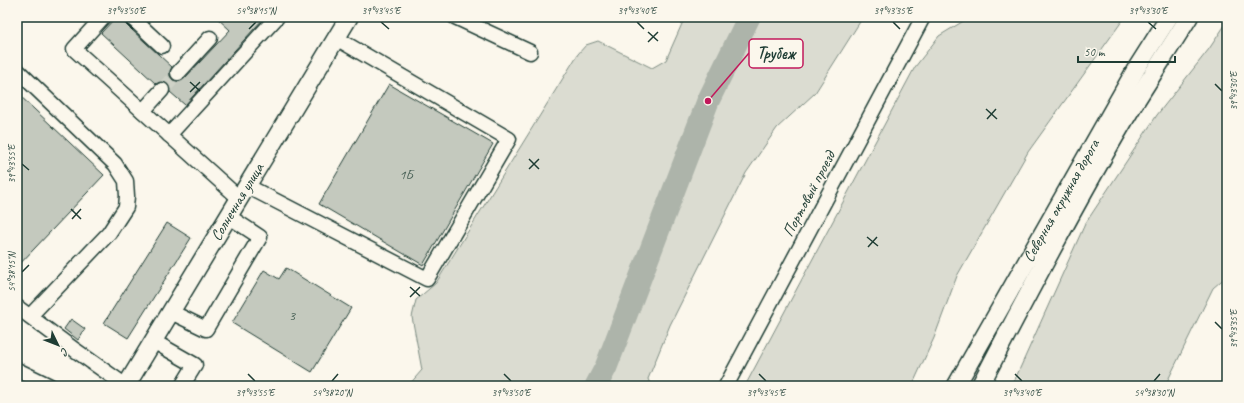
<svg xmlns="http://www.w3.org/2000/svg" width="1244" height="403" font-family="Caveat,sans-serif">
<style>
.green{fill:#dbdcd1;stroke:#7d8c82}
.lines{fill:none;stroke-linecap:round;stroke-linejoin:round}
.river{stroke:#adb4aa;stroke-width:23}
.building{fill:#c4c9be;stroke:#1f3d34}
.minor-tunnel{stroke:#cfd2c7;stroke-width:14;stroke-dasharray:14 7;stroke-linecap:butt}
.minor-casing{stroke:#1f3d34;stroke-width:17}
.major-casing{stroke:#1f3d34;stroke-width:20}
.minor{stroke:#fbf7ec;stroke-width:14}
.major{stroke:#fbf7ec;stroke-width:17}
.ticks{fill:none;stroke:#1f3d34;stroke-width:1.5}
.labels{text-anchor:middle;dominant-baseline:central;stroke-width:3;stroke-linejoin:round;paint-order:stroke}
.number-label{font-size:14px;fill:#486056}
.street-label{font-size:16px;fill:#1f3d34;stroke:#fbf7ec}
.leader{fill:none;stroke:#c2185b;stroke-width:1.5}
.callout-dot{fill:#c2185b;stroke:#fbf7ec;stroke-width:1.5}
.callout{fill:#fbf7ec;stroke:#c2185b;stroke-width:1.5}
.callout-label{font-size:17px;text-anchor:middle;font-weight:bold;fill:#1f3d34}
.neatline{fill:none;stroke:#1f3d34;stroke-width:1.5}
.ticks-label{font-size:10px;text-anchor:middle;fill:#1f3d34}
</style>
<rect width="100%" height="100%" fill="#fbf7ec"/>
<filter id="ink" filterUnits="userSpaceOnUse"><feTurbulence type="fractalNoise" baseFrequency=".025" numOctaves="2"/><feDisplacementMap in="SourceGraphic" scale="8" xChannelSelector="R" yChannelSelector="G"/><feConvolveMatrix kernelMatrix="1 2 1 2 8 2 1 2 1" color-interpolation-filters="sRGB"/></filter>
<g filter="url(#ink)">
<g class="green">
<polygon points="685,17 863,17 815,93 777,128 746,173 670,325 648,379 651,386 408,386 422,370 412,317 416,300 436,283 578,54 586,45 598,41 652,68 666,60"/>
<polygon points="970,17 1125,17 1028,152 957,276 934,338 912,386 745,386 915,67 939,36"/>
<polygon points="1227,22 1227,276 1213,288 1165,386 1012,386 1085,224 1157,115 1209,49"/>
</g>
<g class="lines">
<polyline class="river" points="596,386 606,367 708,101 749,17"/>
</g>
<g class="building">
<polygon points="116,17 118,17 172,67 170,71 170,76 173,80 177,81 181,81 184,79 230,30 216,17 265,17 185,105 170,92 170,87 167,83 160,82 156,84 101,33"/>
<polygon points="389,84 493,144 423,265 319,204"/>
<polygon points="17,93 104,175 17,267"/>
<polygon points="167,223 191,238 128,338 104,323"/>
<polygon points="286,268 351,308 312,372 232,323 264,270 279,279"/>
<polygon points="71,319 85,329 78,340 64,329"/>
</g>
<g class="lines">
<polyline class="minor-tunnel" points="162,90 178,73"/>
<defs>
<g id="minor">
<polyline points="103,17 74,49 239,198"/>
<polyline points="131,17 162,46"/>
<polyline points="455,17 530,52"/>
<polyline points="17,70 115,164 126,181 127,196 126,207 109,233 30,316"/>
<polyline points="178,73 210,38"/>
<polyline points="143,111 162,90"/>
<polyline points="169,135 277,17"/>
<polyline points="247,186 427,279 509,139 336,38"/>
<polyline points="17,307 75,350 126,386"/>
<polyline points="171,312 206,329 260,237 228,216"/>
<polyline points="153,341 195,365 182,386"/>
<polyline points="17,370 50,386"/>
<polyline points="726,386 923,17"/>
</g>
<g id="major">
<path id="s1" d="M126 386 349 17"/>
<path id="s2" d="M956 386 1136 69 1169 17"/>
<path d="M980 386C1029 291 1079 196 1134 104 1152 75 1171 46 1189 17"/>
</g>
</defs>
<use href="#minor" class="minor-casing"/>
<use href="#major" class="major-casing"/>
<use href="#minor" class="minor"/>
<use href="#major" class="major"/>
</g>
</g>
<path class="ticks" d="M126 22 133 29M381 22 389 29M637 22 644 29M893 22 900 29M1148 22 1156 29M249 29 256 22M648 32 658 41M648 42 658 32M190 82 200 91M1215 84 1222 91M190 92 200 82M986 109 997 119M987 119 996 109M529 159 539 169M22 164 29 170M529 169 539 159M71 209 81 219M72 219 81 209M867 237 878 246M868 247 877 237M22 272 29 265M410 287 420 296M410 297 420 287M1215 322 1222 329M248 374 255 381M504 374 511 381M759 374 766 381M1015 374 1022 381M332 381 338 374M1154 381 1160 374"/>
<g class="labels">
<g class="number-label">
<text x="406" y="174">1Б</text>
<text x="292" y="315">3</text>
</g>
<g class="street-label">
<text transform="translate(809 194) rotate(-62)">Портовый проезд</text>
<text stroke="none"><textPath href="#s2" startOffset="213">Северная окружная дорога</textPath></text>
<text stroke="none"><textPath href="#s1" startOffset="215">Солнечная улица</textPath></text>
</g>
</g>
<path class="leader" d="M708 101L749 53"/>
<circle class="callout-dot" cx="708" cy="101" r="4"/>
<rect class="callout" x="749" y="39" width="54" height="29" rx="4"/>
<g class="callout-label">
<text x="776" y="59">Трубеж</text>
</g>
<rect width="1244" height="403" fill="none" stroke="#fbf7ec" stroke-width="44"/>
<g transform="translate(58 345) rotate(133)" stroke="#fbf7ec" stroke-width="3" paint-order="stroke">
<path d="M0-3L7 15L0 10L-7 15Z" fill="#1f3d34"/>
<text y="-6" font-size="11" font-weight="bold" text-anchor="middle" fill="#1f3d34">С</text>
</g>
<path d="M1078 56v6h97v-6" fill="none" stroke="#1f3d34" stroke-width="2"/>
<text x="1084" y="56" font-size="12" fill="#1f3d34" stroke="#fbf7ec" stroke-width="3" paint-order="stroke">50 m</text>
<rect x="22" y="22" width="1200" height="359" class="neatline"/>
<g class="ticks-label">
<text x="126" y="14">39°43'50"E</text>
<text x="256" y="14">54°38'15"N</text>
<text x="381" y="14">39°43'45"E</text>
<text x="637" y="14">39°43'40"E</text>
<text x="893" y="14">39°43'35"E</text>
<text x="1148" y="14">39°43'30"E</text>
<text transform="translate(1233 91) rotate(-90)" y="4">39°43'30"E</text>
<text transform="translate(11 164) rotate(-90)" y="4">39°43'55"E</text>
<text transform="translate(11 272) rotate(-90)" y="4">54°38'15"N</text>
<text transform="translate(1233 329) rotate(-90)" y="4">39°43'35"E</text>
<text x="255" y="396">39°43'55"E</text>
<text x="332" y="396">54°38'20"N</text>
<text x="511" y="396">39°43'50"E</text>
<text x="766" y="396">39°43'45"E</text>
<text x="1022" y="396">39°43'40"E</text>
<text x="1154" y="396">54°38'30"N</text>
</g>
</svg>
